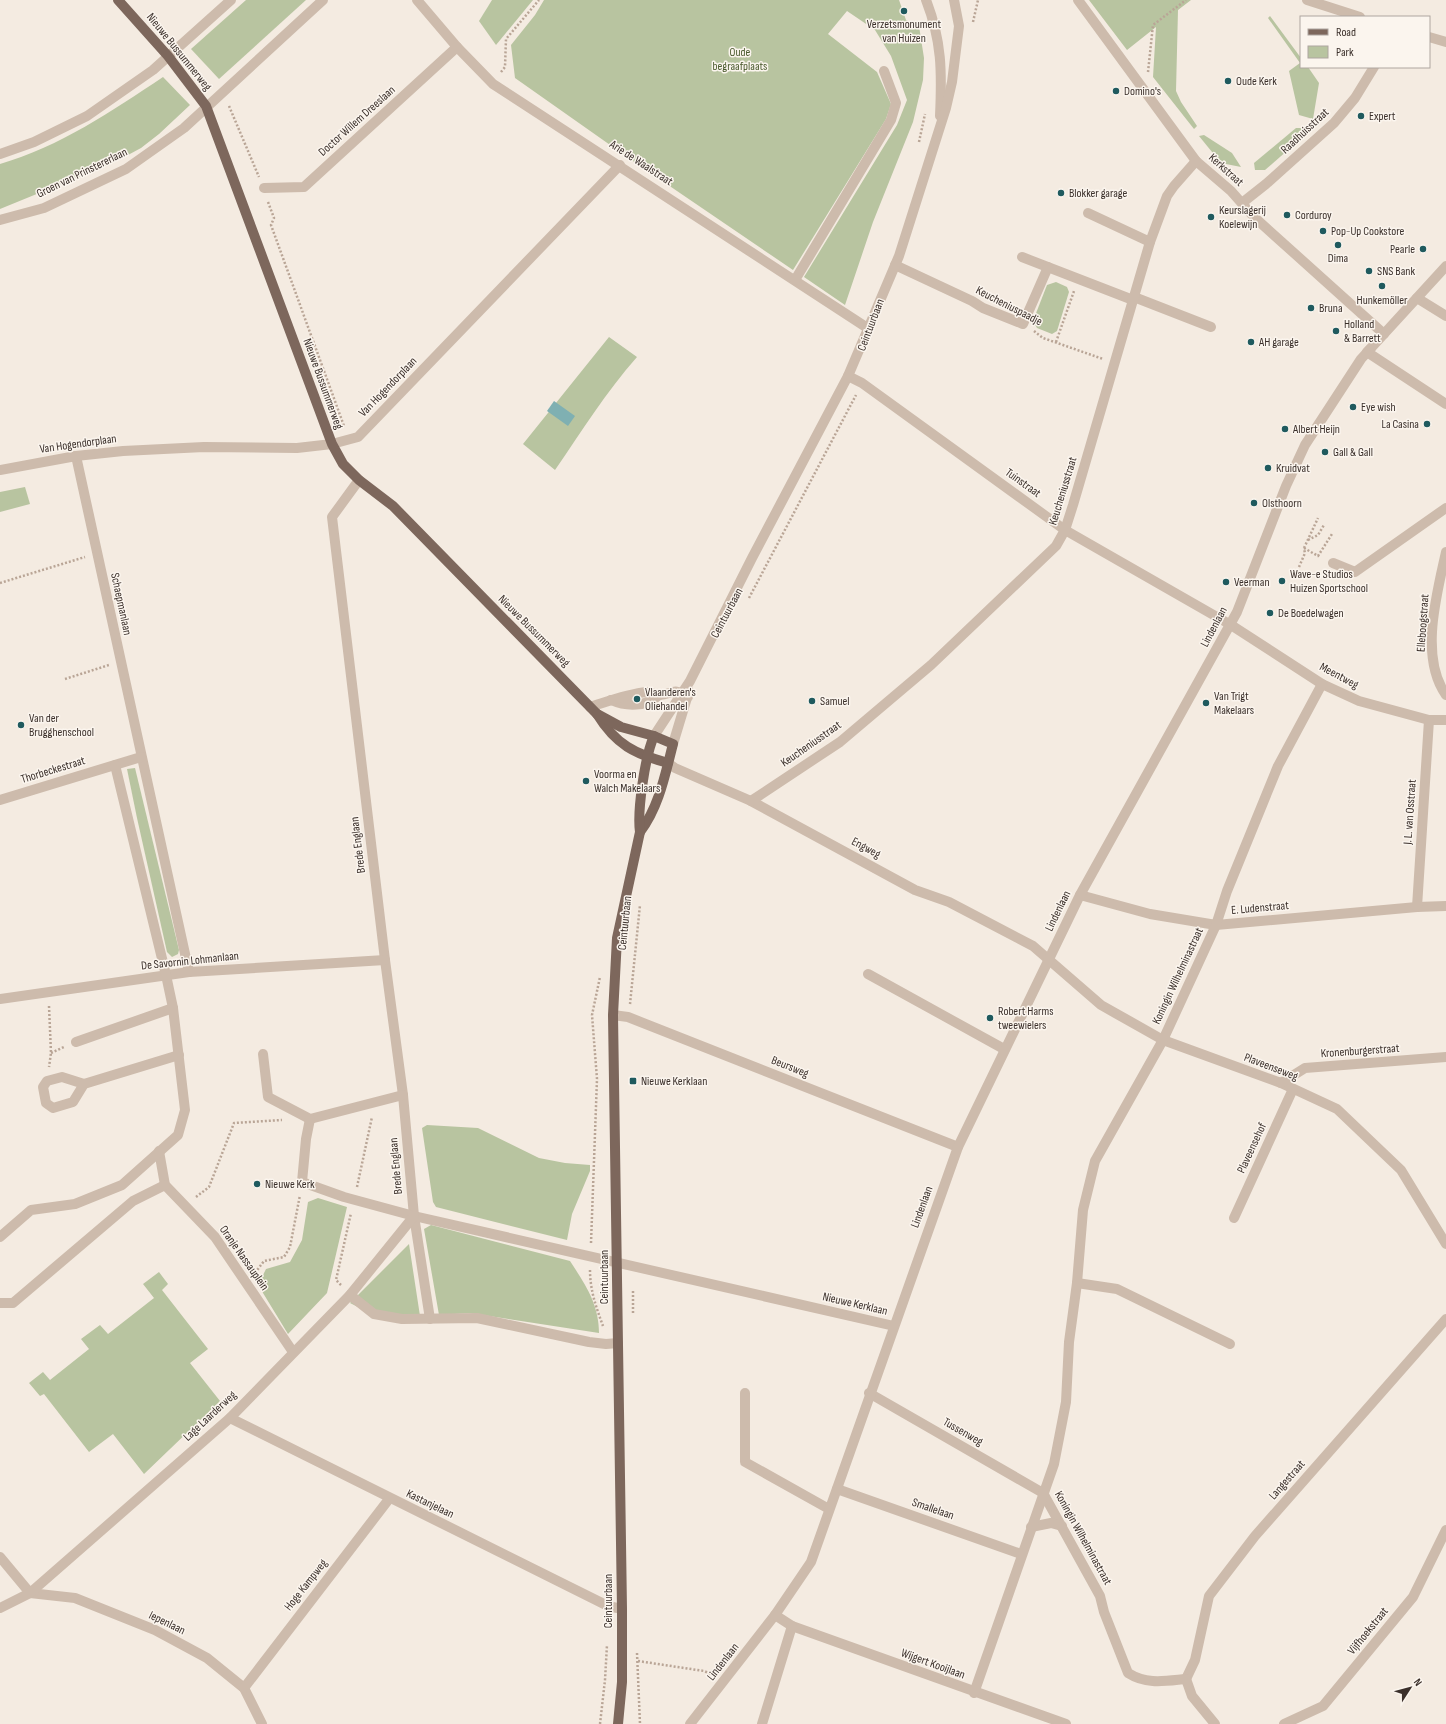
<svg xmlns="http://www.w3.org/2000/svg" width="1446" height="1724" font-family="'Sofia Sans Condensed',sans-serif">
<style>
.green{fill:#b8c4a0}
.water{fill:#7fb0b2}
.lines{fill:none;stroke-linecap:round;stroke-linejoin:round}
.path{stroke:#b9a596;stroke-width:2.5;stroke-dasharray:2 2;stroke-linecap:butt}
.minor{stroke:#cdbbac;stroke-width:10}
.major{stroke:#7d675c;stroke-width:10}
.poi-dot{fill:#1f5a5e;stroke:#fbf5ee;stroke-width:1.5}
.labels{text-anchor:middle;dominant-baseline:central;stroke-width:3;stroke-linejoin:round;paint-order:stroke}
.poi-label{font-size:12px;fill:#3b302b;stroke:#fbf5ee;text-anchor:start}
.street-label{font-size:12px;fill:#3b302b;stroke:#fbf5ee}
.park-label{font-size:12px;fill:#4a5a2e;stroke:#fbf5ee}
</style>
<rect width="100%" height="100%" fill="#f4ebe1"/>
<g class="green">
<polygon points="246,0 306,0 219,79 191,49"/>
<polygon points="492,0 533,0 496,45 479,21"/>
<polygon points="544,0 899,0 906,20 919,26 924,58 923,80 913,122 873,222 845,305 804,277 897,125 907,100 891,56 875,30 847,11 828,34 877,72 891,104 886,119 793,270 630,159 515,78 511,45 535,15"/>
<polygon points="1089,0 1191,0 1178,10 1176,91 1181,102 1197,126 1194,129 1153,77 1156,27 1127,50"/>
<polygon points="1270,16 1301,58 1301,67 1308,67 1319,83 1313,119 1299,115 1289,71 1300,63 1268,18"/>
<path d="M163 77 190 105 159 134 141 148 115 162 0 209V164C59 147 112 111 163 77Z"/>
<polygon points="1296,128 1313,128 1265,170 1255,170 1254,163"/>
<polygon points="1204,135 1232,153 1241,167 1221,163 1199,136"/>
<polygon points="1056,282 1067,287 1069,292 1057,331 1052,334 1037,328 1033,321 1047,285"/>
<path d="M609 337 637 357C606 392 582 431 555 470L523 444Z"/>
<polygon points="25,487 30,504 0,512 0,492"/>
<polygon points="135,768 179,950 178,954 172,957 167,952 137,818 127,769"/>
<polygon points="427,1125 478,1128 539,1158 565,1163 590,1165 590,1171 572,1214 567,1240 436,1207 433,1202 422,1128"/>
<polygon points="318,1198 347,1207 327,1293 288,1334 263,1293 260,1281 266,1269 290,1262 302,1240 308,1202"/>
<path d="M431 1225 570 1261C585 1284 599 1304 599 1333L470 1313 439 1315 424 1229Z"/>
<path d="M409 1244 420 1316C397 1314 371 1315 350 1303Z"/>
<polygon points="159,1272 168,1284 162,1290 208,1349 190,1363 220,1401 144,1474 113,1434 89,1452 44,1394 40,1396 29,1383 43,1372 50,1380 89,1349 81,1339 100,1325 108,1334 154,1298 143,1284"/>
</g>
<polygon class="water" points="554,401 575,416 568,426 547,411"/>
<g class="lines">
<g class="path">
<polyline points="973,22 978,0"/>
<polyline points="501,72 505,67 506,39 539,0"/>
<polyline points="1148,72 1153,25 1186,0"/>
<polyline points="229,106 259,177"/>
<polyline points="919,142 925,114"/>
<polyline points="268,202 274,218 271,225 344,426"/>
<polyline points="1034,331 1043,338 1103,359"/>
<polyline points="1056,342 1074,291"/>
<polyline points="1308,540 1318,535 1324,525"/>
<polyline points="1304,548 1318,556 1332,534"/>
<polyline points="1304,548 1318,518"/>
<polyline points="1299,567 1305,553 1304,549"/>
<polyline points="0,583 85,557"/>
<polyline points="749,598 856,395"/>
<polyline points="65,679 109,665"/>
<polyline points="630,1004 640,905"/>
<polyline points="49,1006 51,1053 49,1067"/>
<polyline points="51,1053 64,1047"/>
<polyline points="357,1187 372,1117"/>
<polyline points="196,1197 209,1187 234,1123 282,1120"/>
<polyline points="591,1243 597,1079 592,1015 600,977"/>
<path d="M590 1270C590 1290 596 1307 603 1326"/>
<polyline points="255,1273 264,1261 284,1257 290,1247 300,1195"/>
<polyline points="341,1285 336,1280 351,1213"/>
<polyline points="633,1291 633,1314"/>
<polyline points="637,1653 640,1724"/>
<polyline points="638,1661 704,1671 711,1674"/>
<polyline points="600,1724 605,1680 607,1645"/>
</g>
<g class="minor">
<polyline points="417,0 457,47 493,84 869,329"/>
<path d="M926 0C942 41 942 72 940 116"/>
<polyline points="1078,0 1196,161 1231,191 1254,217 1384,334"/>
<polyline points="1307,0 1360,17"/>
<polyline points="1429,37 1446,42"/>
<polyline points="0,154 34,142 87,116 153,70 231,0"/>
<polyline points="264,188 304,187 457,47"/>
<polyline points="1242,203 1266,184 1334,123 1355,98 1374,67"/>
<polyline points="1088,213 1150,242"/>
<polyline points="0,220 44,208 126,169 184,128 323,0"/>
<polyline points="1022,257 1133,300"/>
<polyline points="895,265 972,301 983,308 1023,324 1048,267"/>
<polyline points="795,280 891,120 896,103 884,71"/>
<polyline points="1134,297 1211,327"/>
<polyline points="1417,298 1446,316"/>
<polyline points="1371,348 1367,352 1446,404"/>
<polyline points="848,376 862,383 1065,530 1231,625 1322,684 1359,701 1429,720 1446,720"/>
<polyline points="76,456 189,972"/>
<polyline points="0,470 76,456 123,451 204,447 297,448 332,444 358,437 620,165"/>
<polyline points="359,480 332,517 385,960 403,1095 414,1216 430,1319"/>
<path d="M1446 552C1437 593 1419 657 1446 695"/>
<polyline points="1333,563 1355,572 1446,508"/>
<path d="M611 700C627 707 646 707 659 695"/>
<path d="M590 707C609 701 627 694 647 692 651 692 655 695 659 695 673 695 672 686 688 697"/>
<polyline points="654,736 690,681 752,558 848,376 899,256 946,108 952,82 959,26 954,0"/>
<polyline points="673,744 689,691"/>
<polyline points="668,763 675,768 751,801 915,890 949,902 1033,946 1101,1005 1163,1040 1281,1083 1337,1109 1401,1170 1446,1244"/>
<polyline points="0,800 141,757"/>
<polyline points="751,801 840,742 931,665 1056,546 1065,530 1073,505 1150,242 1167,196 1174,186 1196,161"/>
<polyline points="1080,895 1150,914 1216,925 1417,907 1446,906"/>
<polyline points="1417,907 1429,720"/>
<polyline points="868,974 1004,1049"/>
<polyline points="0,999 189,972 385,960"/>
<polyline points="613,1015 628,1017 958,1147"/>
<polyline points="76,1042 173,1008"/>
<polyline points="263,1054 268,1097 310,1119 403,1095"/>
<polyline points="1281,1083 1305,1068 1446,1057"/>
<polyline points="84,1084 73,1102 53,1108 46,1103 43,1087 47,1081 62,1077 84,1084 179,1055"/>
<polyline points="310,1119 306,1139 302,1182 344,1197 414,1216 894,1326"/>
<polyline points="159,1151 165,1185 215,1237 293,1352"/>
<polyline points="1234,1218 1293,1089"/>
<polyline points="0,1237 31,1210 75,1204 122,1185 178,1135 185,1110 173,1008 166,975 115,765"/>
<polyline points="1077,1283 1117,1289 1230,1344"/>
<polyline points="350,1295 374,1314 402,1319 477,1318 589,1342 606,1344 618,1343"/>
<polyline points="0,1303 13,1303 133,1201 165,1185"/>
<polyline points="745,1393 745,1462 829,1509"/>
<polyline points="869,1393 1043,1493"/>
<polyline points="230,1418 608,1606 622,1609"/>
<polyline points="837,1489 1021,1554"/>
<path d="M1043 1493 1100 1596 1104 1612 1128 1673C1147 1685 1165 1681 1186 1679"/>
<polyline points="1031,1527 1051,1523 1062,1526"/>
<polyline points="0,1557 30,1593 75,1598 155,1630 207,1658 244,1688 262,1724"/>
<polyline points="0,1608 30,1593 230,1418 350,1295 414,1216"/>
<polyline points="792,1626 1066,1724"/>
<polyline points="1186,1679 1195,1660 1209,1596 1255,1536 1446,1319"/>
<polyline points="1186,1679 1192,1696 1215,1724"/>
<polyline points="244,1688 389,1499"/>
<polyline points="974,1693 1054,1464 1066,1402 1069,1342 1077,1283 1083,1210 1095,1161 1163,1040 1216,925 1227,891 1278,766 1322,684"/>
<polyline points="690,1724 775,1615 811,1562 958,1147 1080,895 1237,612 1286,486 1305,445 1361,359 1446,266"/>
<polyline points="762,1724 792,1626 775,1615"/>
<polyline points="1284,1724 1323,1706 1413,1597 1446,1530"/>
</g>
<g class="major">
<path d="M118 0 168 56 206 106 332 444 343 464 359 480 393 506 597 714C616 745 635 754 668 763"/>
<path d="M597 714 621 727 654 736 673 744C665 775 659 807 640 832"/>
<path d="M618 1724 622 1682V1609L613 1015 617 938 640 832C637 811 645 756 654 736"/>
</g>
</g>
<g class="poi-dot">
<circle cx="904" cy="11" r="4"/>
<circle cx="1228" cy="81" r="4"/>
<circle cx="1116" cy="91" r="4"/>
<circle cx="1361" cy="116" r="4"/>
<circle cx="1061" cy="193" r="4"/>
<circle cx="1287" cy="215" r="4"/>
<circle cx="1211" cy="217" r="4"/>
<circle cx="1323" cy="231" r="4"/>
<circle cx="1338" cy="245" r="4"/>
<circle cx="1423" cy="249" r="4"/>
<circle cx="1369" cy="271" r="4"/>
<circle cx="1382" cy="286" r="4"/>
<circle cx="1311" cy="308" r="4"/>
<circle cx="1336" cy="331" r="4"/>
<circle cx="1251" cy="342" r="4"/>
<circle cx="1353" cy="407" r="4"/>
<circle cx="1427" cy="424" r="4"/>
<circle cx="1285" cy="429" r="4"/>
<circle cx="1325" cy="452" r="4"/>
<circle cx="1268" cy="468" r="4"/>
<circle cx="1254" cy="503" r="4"/>
<circle cx="1282" cy="581" r="4"/>
<circle cx="1226" cy="582" r="4"/>
<circle cx="1270" cy="613" r="4"/>
<circle cx="637" cy="699" r="4"/>
<circle cx="812" cy="701" r="4"/>
<circle cx="1206" cy="703" r="4"/>
<circle cx="21" cy="725" r="4"/>
<circle cx="586" cy="781" r="4"/>
<circle cx="990" cy="1018" r="4"/>
<rect x="629" y="1077" width="8" height="8" rx="2"/>
<circle cx="257" cy="1184" r="4"/>
</g>
<g class="labels">
<g class="poi-label">
<text x="904" y="24" text-anchor="middle">Verzetsmonument<tspan x="904" dy="14">van Huizen</tspan></text>
<text x="1236" y="81">Oude Kerk</text>
<text x="1124" y="91">Domino's</text>
<text x="1369" y="116">Expert</text>
<text x="1069" y="193">Blokker garage</text>
<text x="1219" y="210">Keurslagerij<tspan x="1219" dy="14">Koelewijn</tspan></text>
<text x="1295" y="215">Corduroy</text>
<text x="1331" y="231">Pop-Up Cookstore</text>
<text x="1415" y="249" text-anchor="end">Pearle</text>
<text x="1338" y="258" text-anchor="middle">Dima</text>
<text x="1377" y="271">SNS Bank</text>
<text x="1382" y="300" text-anchor="middle">Hunkemöller</text>
<text x="1319" y="308">Bruna</text>
<text x="1344" y="324">Holland<tspan x="1344" dy="14">&amp; Barrett</tspan></text>
<text x="1259" y="342">AH garage</text>
<text x="1361" y="407">Eye wish</text>
<text x="1419" y="424" text-anchor="end">La Casina</text>
<text x="1293" y="429">Albert Heijn</text>
<text x="1333" y="452">Gall &amp; Gall</text>
<text x="1276" y="468">Kruidvat</text>
<text x="1262" y="503">Olsthoorn</text>
<text x="1290" y="574">Wave-e Studios<tspan x="1290" dy="14">Huizen Sportschool</tspan></text>
<text x="1234" y="582">Veerman</text>
<text x="1278" y="613">De Boedelwagen</text>
<text x="645" y="692">Vlaanderen's<tspan x="645" dy="14">Oliehandel</tspan></text>
<text x="1214" y="696">Van Trigt<tspan x="1214" dy="14">Makelaars</tspan></text>
<text x="820" y="701">Samuel</text>
<text x="29" y="718">Van der<tspan x="29" dy="14">Brugghenschool</tspan></text>
<text x="594" y="774">Voorma en<tspan x="594" dy="14">Walch Makelaars</tspan></text>
<text x="998" y="1011">Robert Harms<tspan x="998" dy="14">tweewielers</tspan></text>
<text x="641" y="1081">Nieuwe Kerklaan</text>
<text x="265" y="1184">Nieuwe Kerk</text>
</g>
<g class="street-label">
<text transform="translate(179 52) rotate(51)">Nieuwe Bussummerweg</text>
<text transform="translate(357 121) rotate(-42)">Doctor Willem Dreeslaan</text>
<text transform="translate(1305 131) rotate(-43)">Raadhuisstraat</text>
<text transform="translate(641 163) rotate(33)">Arie de Waalstraat</text>
<text transform="translate(1226 170) rotate(42)">Kerkstraat</text>
<text transform="translate(82 173) rotate(-26)">Groen van Prinstererlaan</text>
<text transform="translate(1009 306) rotate(27)">Keucheniuspaadje</text>
<text transform="translate(871 325) rotate(-69)">Ceintuurbaan</text>
<text transform="translate(323 384) rotate(70)">Nieuwe Bussummerweg</text>
<text transform="translate(388 387) rotate(-46)">Van Hogendorplaan</text>
<text transform="translate(78 444) rotate(-8)">Van Hogendorplaan</text>
<text transform="translate(1023 483) rotate(36)">Tuinstraat</text>
<text transform="translate(1063 491) rotate(-73)">Keucheniusstraat</text>
<text transform="translate(121 604) rotate(78)">Schaepmanlaan</text>
<text transform="translate(727 613) rotate(-62)">Ceintuurbaan</text>
<text transform="translate(1423 623) rotate(-86)">Elleboogstraat</text>
<text transform="translate(1214 627) rotate(-62)">Lindenlaan</text>
<text transform="translate(534 631) rotate(45)">Nieuwe Bussummerweg</text>
<text transform="translate(1339 676) rotate(28)">Meentweg</text>
<text transform="translate(811 744) rotate(-35)">Keucheniusstraat</text>
<text transform="translate(53 770) rotate(-17)">Thorbeckestraat</text>
<text transform="translate(1410 812) rotate(-86)">J. L. van Osstraat</text>
<text transform="translate(358 845) rotate(-97)">Brede Englaan</text>
<text transform="translate(866 848) rotate(28)">Engweg</text>
<text transform="translate(1260 908) rotate(-5)">E. Ludenstraat</text>
<text transform="translate(1058 911) rotate(-64)">Lindenlaan</text>
<text transform="translate(625 923) rotate(-84)">Ceintuurbaan</text>
<text transform="translate(190 961) rotate(-6)">De Savornin Lohmanlaan</text>
<text transform="translate(1178 976) rotate(-65)">Koningin Wilhelminastraat</text>
<text transform="translate(1360 1051) rotate(-4)">Kronenburgerstraat</text>
<text transform="translate(790 1067) rotate(22)">Beursweg</text>
<text transform="translate(1271 1067) rotate(21)">Plaveenseweg</text>
<text transform="translate(1252 1148) rotate(-65)">Plaveensehof</text>
<text transform="translate(396 1166) rotate(-95)">Brede Englaan</text>
<text transform="translate(922 1207) rotate(-70)">Lindenlaan</text>
<text transform="translate(244 1258) rotate(55)">Oranje Nassauplein</text>
<text transform="translate(604 1277) rotate(-90)">Ceintuurbaan</text>
<text transform="translate(855 1304) rotate(13)">Nieuwe Kerklaan</text>
<text transform="translate(210 1416) rotate(-43)">Lage Laarderweg</text>
<text transform="translate(963 1432) rotate(30)">Tussenweg</text>
<text transform="translate(1287 1480) rotate(-49)">Langestraat</text>
<text transform="translate(430 1504) rotate(26)">Kastanjelaan</text>
<text transform="translate(933 1509) rotate(19)">Smallelaan</text>
<text transform="translate(1083 1538) rotate(61)">Koningin Wilhelminastraat</text>
<text transform="translate(306 1585) rotate(-52)">Hoge Kampweg</text>
<text transform="translate(608 1601) rotate(-90)">Ceintuurbaan</text>
<text transform="translate(167 1623) rotate(26)">Iepenlaan</text>
<text transform="translate(1368 1631) rotate(-51)">Vijfhoekstraat</text>
<text transform="translate(723 1662) rotate(-52)">Lindenlaan</text>
<text transform="translate(933 1664) rotate(20)">Wijgert Kooijlaan</text>
</g>
<g class="park-label">
<text x="740" y="52">Oude<tspan x="740" dy="14">begraafplaats</tspan></text>
</g>
</g>
<rect x="1300" y="16" width="130" height="52" fill="#fbf5ee" stroke="#aea6a0"/>
<rect x="1308" y="29" width="20" height="6" fill="#7d675c" stroke="#aea6a0"/>
<text x="1336" y="36" font-size="12" fill="#3b302b">Road</text>
<rect x="1308" y="46" width="20" height="12" fill="#b8c4a0" stroke="#aea6a0"/>
<text x="1336" y="56" font-size="12" fill="#3b302b">Park</text>
<g transform="translate(1410 1688) rotate(54)" stroke="#fbf5ee" stroke-width="3" paint-order="stroke">
<path d="M0-3L7 15L0 10L-7 15Z" fill="#3b302b"/>
<text y="-6" font-size="11" font-weight="bold" text-anchor="middle" fill="#3b302b">N</text>
</g>
</svg>
